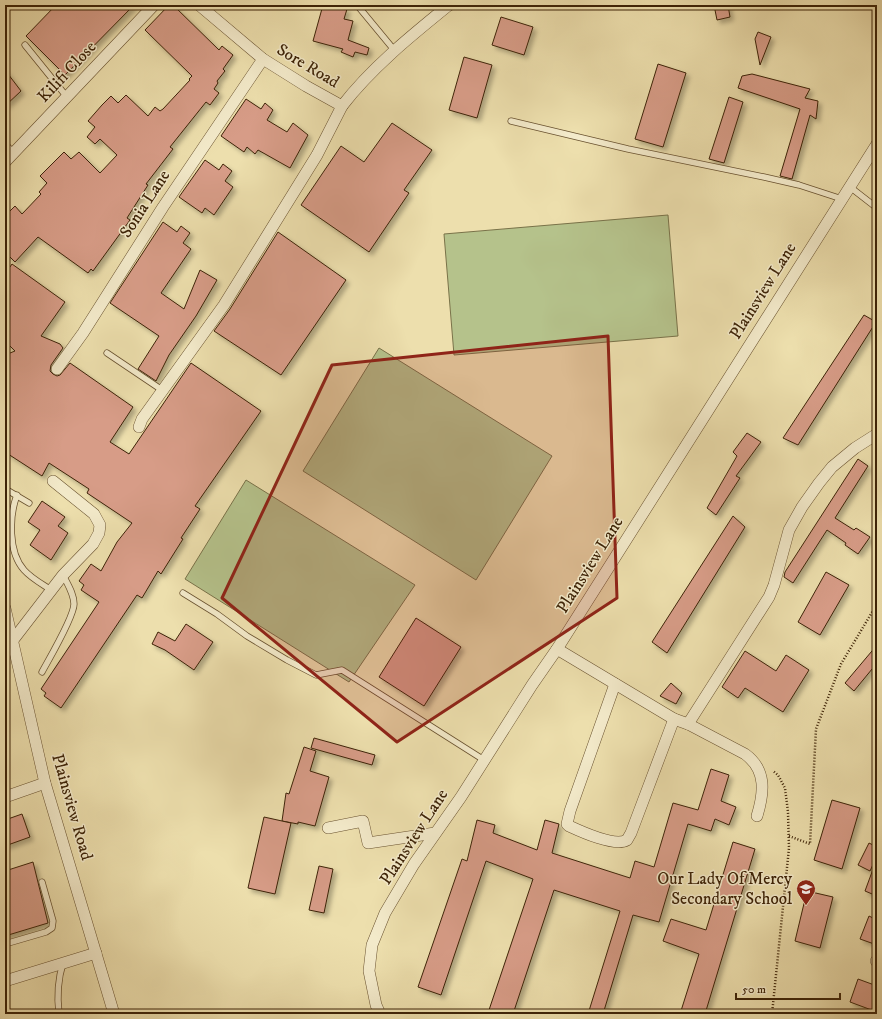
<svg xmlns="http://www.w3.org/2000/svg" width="882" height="1019" font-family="'IM FELL DW Pica',serif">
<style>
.green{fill:#b5c28b;stroke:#797249}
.building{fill:#d79c87;stroke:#3d2307;filter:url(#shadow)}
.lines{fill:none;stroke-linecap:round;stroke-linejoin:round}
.lane-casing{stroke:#695230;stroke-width:7}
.street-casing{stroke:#695230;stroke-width:12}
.path{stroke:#3d2307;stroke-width:2.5;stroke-dasharray:1 2;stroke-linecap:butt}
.lane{stroke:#f3eaca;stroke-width:5.5}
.street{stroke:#f3eaca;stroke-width:11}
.marked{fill:#8f2418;fill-opacity:0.2;stroke:#8f2418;stroke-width:3;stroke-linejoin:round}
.labels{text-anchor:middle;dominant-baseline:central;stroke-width:3;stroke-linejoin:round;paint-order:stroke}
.street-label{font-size:17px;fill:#3d2307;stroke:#f3eaca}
.poi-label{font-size:17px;fill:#3d2307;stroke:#f3eaca;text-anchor:end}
</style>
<defs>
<filter id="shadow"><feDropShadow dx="3.5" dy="3.5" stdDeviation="2" flood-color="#0004"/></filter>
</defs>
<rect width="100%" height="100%" fill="#eddfad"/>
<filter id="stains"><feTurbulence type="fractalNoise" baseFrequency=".005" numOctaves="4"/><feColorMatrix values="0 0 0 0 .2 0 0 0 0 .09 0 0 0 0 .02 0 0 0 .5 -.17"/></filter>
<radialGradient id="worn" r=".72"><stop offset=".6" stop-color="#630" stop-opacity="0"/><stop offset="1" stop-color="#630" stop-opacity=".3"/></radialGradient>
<g class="green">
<polygon points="668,215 678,336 454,355 444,234"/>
<polygon points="379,348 552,456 476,580 303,471"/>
<polygon points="246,480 415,585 349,682 185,579"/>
</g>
<g class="building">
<polygon points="56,5 134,5 65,75 26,36"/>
<polygon points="169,5 173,5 219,50 222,46 233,55 223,69 225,71 217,81 218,83 214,89 219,93 210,105 206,102 170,147 173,149 146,184 148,185 127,218 130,220 93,271 91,269 88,273 38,237 15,262 5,252 5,216 15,206 22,214 41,194 39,192 47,183 40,176 64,152 71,159 79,152 100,173 117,155 100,139 95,144 87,137 95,127 88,121 102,105 111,96 118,103 126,95 148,116 155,107 160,111 163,109 190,80 189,79 192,76 145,30"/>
<polygon points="323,5 331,5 347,9 344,19 353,21 348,40 369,48 367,55 355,52 353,57 341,52 343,49 313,41"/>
<polygon points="714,5 728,5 730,17 717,20"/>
<polygon points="501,17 533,27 524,55 492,45"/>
<polygon points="758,32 771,37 760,65 755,39"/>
<polygon points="464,57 492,65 477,118 449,110"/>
<polygon points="658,64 686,73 663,147 635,139"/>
<polygon points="5,70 21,91 5,106"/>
<polygon points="752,74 810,89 805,98 818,101 816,119 810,115 792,179 780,176 800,109 738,88 742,76"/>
<polygon points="729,97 743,102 724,163 709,159"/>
<polygon points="246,99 261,109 265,103 273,110 267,120 287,132 293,123 308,135 290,168 258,150 255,154 247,147 244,152 221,136"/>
<polygon points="392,123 432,150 404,190 409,193 369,252 301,205 341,146 364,162"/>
<polygon points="205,160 219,170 223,164 232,171 225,181 233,187 214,215 205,208 202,213 179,197"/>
<polygon points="163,222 177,232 181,226 190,233 183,243 191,249 161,293 184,309 200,270 217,280 196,316 169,355 156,381 138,369 159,336 110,303"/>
<polygon points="278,232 346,280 281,375 214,331 230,309"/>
<polygon points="12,264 65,302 41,336 60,344 63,348 51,365 50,371 53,374 57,376 60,375 70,363 133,407 110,442 129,454 191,363 261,411 195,506 200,509 181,538 183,539 161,574 158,571 142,598 137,595 61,708 44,696 46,693 41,689 99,602 81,590 84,585 79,581 91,564 101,571 117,542 132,523 87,493 89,489 49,463 42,476 5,452 5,355 15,351 5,341 5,274"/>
<polygon points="864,315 876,322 798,445 783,438"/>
<polygon points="747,433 761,442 736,476 740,478 716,515 707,508 737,456 733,452"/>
<polygon points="858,459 868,466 835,518 854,530 856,528 870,537 858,554 845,545 846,543 827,530 793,583 784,577 785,572"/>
<polygon points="42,501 65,517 58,526 68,533 51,560 30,545 40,530 28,522"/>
<polygon points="733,516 745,527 667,653 652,642"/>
<polygon points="826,572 849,585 820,635 798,622"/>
<polygon points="416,618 461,647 424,706 379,677"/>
<polygon points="186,624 213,642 194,670 165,650 152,644 158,632 175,641"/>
<polygon points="877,645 877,663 854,691 845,683"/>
<polygon points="745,651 776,671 786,655 809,670 783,712 745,688 738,698 722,687"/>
<polygon points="671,683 682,693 676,704 660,696"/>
<polygon points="314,738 375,755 372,765 311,748"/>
<polygon points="304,747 316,751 310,771 329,777 315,826 298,822 298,824 282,821 286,793 289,794"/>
<polygon points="711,769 729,775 721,801 736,807 729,825 715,819 711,831 688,824 659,922 633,915 603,1014 588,1014 620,911 554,890 513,1014 501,1014 489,1010 533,879 486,861 441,995 418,987 462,859 467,861 477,820 495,825 493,833 537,850 545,820 559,824 552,853 630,878 635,861 654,867 673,803 698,810"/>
<polygon points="832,800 860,808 842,869 814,860"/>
<polygon points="22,814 30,837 5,846 5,820"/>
<polygon points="264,817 291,823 275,894 248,888"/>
<polygon points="733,842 755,849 705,1014 680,1014 699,954 663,941 671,919 706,930"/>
<polygon points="869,843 877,847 877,856 870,871 858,865"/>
<polygon points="876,861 877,861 877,896 865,891"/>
<polygon points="33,862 48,923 5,936 5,871"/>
<polygon points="319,866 333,869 324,913 309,910"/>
<polygon points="807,891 833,897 820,948 795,941"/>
<polygon points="869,916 877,920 877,945 860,939"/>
<polygon points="858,979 877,986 877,1012 850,1002"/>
</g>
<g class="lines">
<defs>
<g id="lane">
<polyline points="357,5 395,51"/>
<polyline points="25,45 67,97"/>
<polyline points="511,121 628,149 764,177 799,185 842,199"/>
<polyline points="5,144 14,153"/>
<polyline points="850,187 877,208"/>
<polyline points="107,353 162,390"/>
<polyline points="7,490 29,503"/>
<path d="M17 495C9 516 8 552 24 570 31 578 42 584 51 590"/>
<polyline points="183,593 217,614 247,636 287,660 316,675 342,670 484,760"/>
<path d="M42 672C49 659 74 617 74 604 74 594 68 585 63 575"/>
<polyline points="5,944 46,932 52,928 53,921 42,882"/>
<path d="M59 1014C57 997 58 979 63 963"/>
</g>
<g id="street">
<path d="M199 5 263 59 306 86 342 106C371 68 412 35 449 5"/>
<polyline points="5,162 154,5"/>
<polyline points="57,369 83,333 163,207 263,59"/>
<polyline points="139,427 142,419 224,305 317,155 342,106"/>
<polyline points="5,608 45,783 114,1014"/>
<polyline points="13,640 63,575 93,544 99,533 100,525 94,514 53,481"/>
<path d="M557 649 674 719 688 724 745 754C767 770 764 793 757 816"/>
<path d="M615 684 570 811 567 824 569 826C582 832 615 847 627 840L631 833 674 719"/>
<polyline points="688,724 769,597 774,585 789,530 802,507 819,483 832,467 855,448 877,434"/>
<polyline points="5,797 45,783"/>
<polyline points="328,828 363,821 368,843 435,833"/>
<polyline points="876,961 877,962"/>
<polyline points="5,981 96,953"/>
<polyline points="380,1014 376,1005 369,971 372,945 385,913 414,864 461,797 532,685 557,649 877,144"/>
</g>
</defs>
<use href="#lane" class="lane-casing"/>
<use href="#street" class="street-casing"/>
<g class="path">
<polyline points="789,836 810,844 816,729 841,664 877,604"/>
<polyline points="772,1014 789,848 788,812 785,788 778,775 773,771"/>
</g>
<use href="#lane" class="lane"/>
<use href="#street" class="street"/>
</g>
<path class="marked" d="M608 336 617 598 397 742 222 598 332 365Z"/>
<defs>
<symbol id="school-pin" viewBox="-11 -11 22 30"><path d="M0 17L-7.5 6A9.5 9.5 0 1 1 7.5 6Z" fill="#8f2418" stroke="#f3eaca"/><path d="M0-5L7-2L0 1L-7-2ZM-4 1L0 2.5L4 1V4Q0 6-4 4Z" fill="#fff"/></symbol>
</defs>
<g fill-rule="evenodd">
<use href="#school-pin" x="795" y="878" width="22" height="30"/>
</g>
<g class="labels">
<g class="street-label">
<text transform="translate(308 66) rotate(31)">Sore Road</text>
<text transform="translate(67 72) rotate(-47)">Kilifi Close</text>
<text transform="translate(145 204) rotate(-57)">Sonia Lane</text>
<text transform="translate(763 291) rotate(-58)">Plainsview Lane</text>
<text transform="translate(590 565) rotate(-58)">Plainsview Lane</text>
<text transform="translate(72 807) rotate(74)">Plainsview Road</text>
<text transform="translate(414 837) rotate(-57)">Plainsview Lane</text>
</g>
<g class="poi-label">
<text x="792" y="879">Our Lady Of Mercy<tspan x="792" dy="20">Secondary School</tspan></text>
</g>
</g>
<rect width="882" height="1019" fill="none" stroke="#eddfad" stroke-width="20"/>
<rect x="6" y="6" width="870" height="1007" fill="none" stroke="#3d2307" stroke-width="2"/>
<rect x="10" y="10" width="862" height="999" fill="none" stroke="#3d2307"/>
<path d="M736 993v6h104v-6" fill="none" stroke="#3d2307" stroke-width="2"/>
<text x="742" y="993" font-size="12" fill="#3d2307" stroke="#f3eaca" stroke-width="3" paint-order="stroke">50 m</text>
<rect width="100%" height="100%" filter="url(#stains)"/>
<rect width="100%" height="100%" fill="url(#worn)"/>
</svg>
